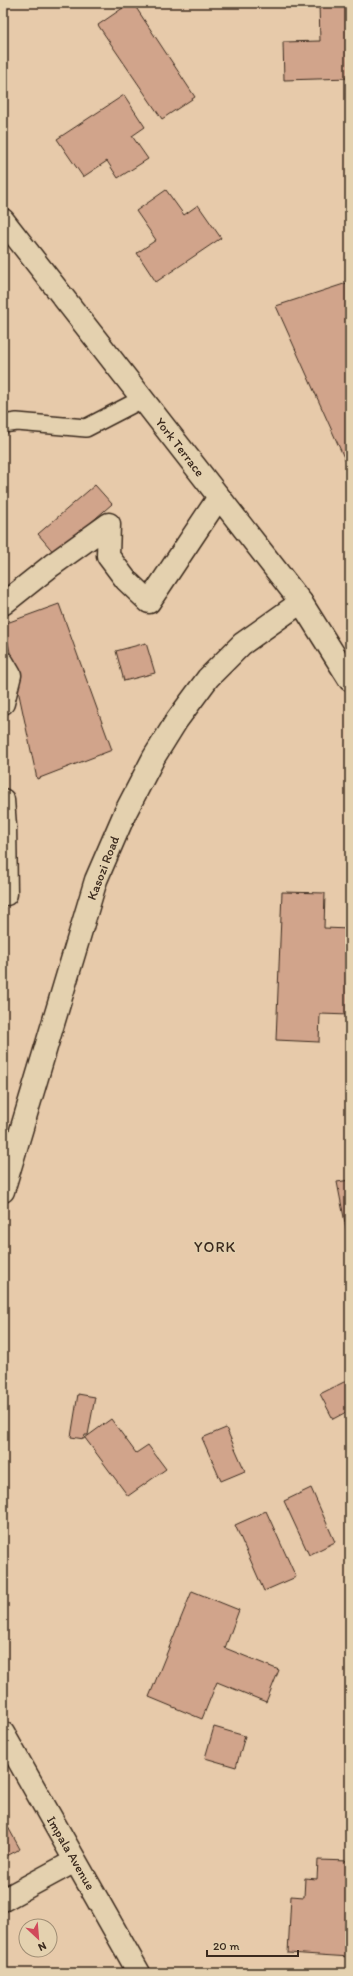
<svg xmlns="http://www.w3.org/2000/svg" width="353" height="1976" font-family="Itim,sans-serif">
<style>
.building{fill:#d1a48b;stroke:#3b2a1e}
.lines{fill:none;stroke-linecap:round;stroke-linejoin:round}
.service-casing{stroke:#3b2a1e;stroke-width:20}
.minor-casing{stroke:#3b2a1e;stroke-width:25}
.service{stroke:#e4d1af;stroke-width:17}
.minor{stroke:#e4d1af;stroke-width:22}
.labels{text-anchor:middle;dominant-baseline:central;stroke-width:3;stroke-linejoin:round;paint-order:stroke}
.street-label{font-size:13px;fill:#3b2a1e;stroke:#e4d1af}
.quarter-label{font-size:15px;letter-spacing:1px;fill:#3b2a1e;stroke:#e4d1af}
</style>
<rect width="100%" height="100%" fill="#e7caaa"/>
<filter id="ink" filterUnits="userSpaceOnUse"><feTurbulence type="fractalNoise" baseFrequency=".025" numOctaves="2"/><feDisplacementMap in="SourceGraphic" scale="8" xChannelSelector="R" yChannelSelector="G"/><feConvolveMatrix kernelMatrix="1 2 1 2 8 2 1 2 1" color-interpolation-filters="sRGB"/></filter>
<g filter="url(#ink)">
<g class="building">
<polygon points="130,3 133,3 195,97 162,119 98,25"/>
<polygon points="319,3 349,3 350,78 284,80 283,42 320,41"/>
<polygon points="124,95 145,127 132,136 148,159 118,178 107,161 83,177 57,139"/>
<polygon points="166,190 184,215 198,205 221,238 156,282 137,253 156,240 136,211"/>
<polygon points="350,282 350,471 276,306"/>
<polygon points="95,485 112,504 55,554 38,534"/>
<polygon points="59,604 112,750 37,779 4,624"/>
<polygon points="146,643 155,673 124,681 116,651"/>
<polygon points="282,892 325,893 324,928 350,929 350,1015 320,1014 319,1042 276,1040"/>
<polygon points="350,1180 350,1248 337,1182"/>
<polygon points="350,1379 350,1410 333,1419 320,1394"/>
<polygon points="78,1394 95,1397 88,1435 85,1435 84,1439 71,1437"/>
<polygon points="111,1419 136,1453 148,1445 166,1469 128,1496 85,1438"/>
<polygon points="226,1428 245,1471 221,1481 202,1438"/>
<polygon points="311,1488 335,1542 309,1555 284,1501"/>
<polygon points="266,1511 296,1577 264,1591 235,1525"/>
<polygon points="192,1591 239,1610 225,1648 279,1670 266,1702 217,1682 202,1719 149,1697"/>
<polygon points="214,1727 245,1736 236,1767 205,1758"/>
<polygon points="3,1818 20,1849 3,1858"/>
<polygon points="318,1860 349,1861 350,1957 288,1953 291,1896 304,1897 305,1878 317,1879"/>
</g>
<g class="lines">
<defs>
<polyline id="service" points="3,424 17,422 86,428 142,399"/>
<g id="minor">
<polyline points="3,220 301,602 350,680"/>
<polyline points="3,604 52,565 109,524 108,556 126,580 149,602 219,497"/>
<polyline points="3,663 10,675 3,703"/>
<polyline points="3,800 5,826 6,894"/>
<polyline points="3,1191 96,880 125,813 154,757 177,720 208,678 242,644 301,602"/>
<polyline points="3,1733 139,1973"/>
<polyline points="3,1900 75,1861"/>
</g>
</defs>
<use href="#service" class="service-casing"/>
<use href="#minor" class="minor-casing"/>
<use href="#service" class="service"/>
<use href="#minor" class="minor"/>
</g>
</g>
<g class="labels">
<g class="street-label">
<text transform="translate(180 447) rotate(52)">York Terrace</text>
<text transform="translate(103 868) rotate(-69)">Kasozi Road</text>
<text transform="translate(71 1853) rotate(60)">Impala Avenue</text>
</g>
<g class="quarter-label">
<text x="215" y="1247">YORK</text>
</g>
</g>
<rect width="353" height="1976" fill="none" stroke="#e4d1af" stroke-width="16"/>
<rect x="8" y="8" width="337" height="1960" fill="none" stroke="#3b2a1e" stroke-width="1.5" filter="url(#ink)"/>
<g transform="translate(38 1938) rotate(154)"><circle r="19" fill="#e4d1af" stroke="#a08e75"/>
<path d="M0-3L7 15L0 10L-7 15Z" fill="#d1495b"/>
<text y="-6" font-size="11" font-weight="bold" text-anchor="middle" fill="#3b2a1e">N</text>
</g>
<path d="M207 1950v6h91v-6" fill="none" stroke="#3b2a1e" stroke-width="2"/>
<text x="213" y="1950" font-size="12" fill="#3b2a1e" stroke="#e4d1af" stroke-width="3" paint-order="stroke">20 m</text>
</svg>
